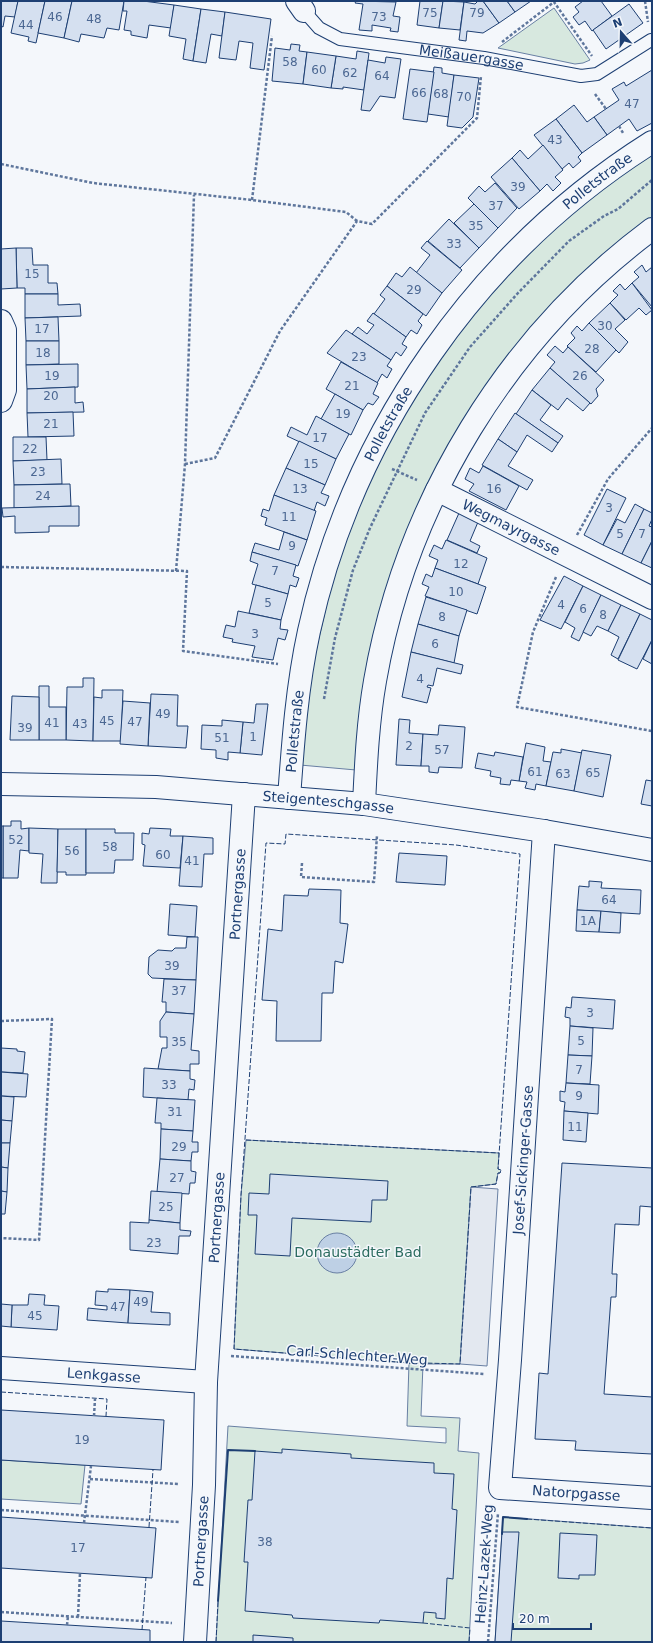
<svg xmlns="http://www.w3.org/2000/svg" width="653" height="1643" font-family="'DejaVu Sans',sans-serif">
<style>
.green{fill:#d7e8df;stroke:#687fa3}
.parking{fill:#e3e8f0;stroke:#687fa3}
.water{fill:#bed0e5;stroke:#687fa3}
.building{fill:#d5e0f0;stroke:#1d3f73}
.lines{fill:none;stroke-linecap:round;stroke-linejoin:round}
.service-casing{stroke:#1d3f73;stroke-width:14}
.minor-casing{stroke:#1d3f73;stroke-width:24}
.path{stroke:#5e769c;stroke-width:2.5;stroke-dasharray:3 2;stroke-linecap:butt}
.service{stroke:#f4f7fb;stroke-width:12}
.minor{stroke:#f4f7fb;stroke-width:22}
.fence{stroke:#1d3f73;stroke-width:1;stroke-dasharray:5 2;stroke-linecap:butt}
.wall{stroke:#1d3f73;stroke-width:2}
.labels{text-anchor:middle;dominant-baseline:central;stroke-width:3;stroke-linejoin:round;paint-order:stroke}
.number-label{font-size:12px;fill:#4b6792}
.street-label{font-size:14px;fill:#1d3f73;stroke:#f4f7fb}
.park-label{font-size:14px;fill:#2c6c60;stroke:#f4f7fb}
</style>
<rect width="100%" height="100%" fill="#f4f7fb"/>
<g class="green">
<polygon points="554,8 590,60 583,63 575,64 498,48"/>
<polygon points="652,151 652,218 444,456 356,770 300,765 308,686 332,581 360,501 412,398 484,297 560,222"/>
<polygon points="246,1140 499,1153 498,1169 501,1170 500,1173 498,1173 496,1184 471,1187 460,1364 423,1364 421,1416 460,1418 458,1451 479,1453 469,1642 216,1642 228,1426 446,1443 446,1428 407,1426 409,1363 234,1349 241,1195"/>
<polygon points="1,1460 85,1465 81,1504 1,1499"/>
<polygon points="503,1517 652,1528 652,1642 495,1642"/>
</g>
<polygon class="parking" points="471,1187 498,1189 487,1366 460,1364"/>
<circle class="water" cx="337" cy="1253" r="20"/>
<g class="building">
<polygon points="1,1 18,1 15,17 5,16 3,27 1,26"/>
<polygon points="18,1 45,1 36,43 28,41 29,37 11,33"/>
<polygon points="45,1 72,1 64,38 38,33"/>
<polygon points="72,1 124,1 119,30 107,28 104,38 81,34 79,42 64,38"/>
<polygon points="124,1 143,1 174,5 171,28 149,25 147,38 131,35 131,31 124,30 127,11 123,11"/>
<polygon points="356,1 396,2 393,16 400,17 398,32 390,31 391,28 372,25 372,31 359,30 363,4 355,3"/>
<polygon points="420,1 443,1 439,28 417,25"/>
<polygon points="443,1 464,2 460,30 439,28"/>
<polygon points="478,1 483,1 499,23 483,33 467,31 466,41 459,40 464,2 475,4"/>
<polygon points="483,1 507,1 515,12 499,23"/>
<polygon points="507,1 531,1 515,12"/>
<polygon points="583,1 601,1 612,16 592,31 585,21 579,25 573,17 579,12 575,7"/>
<polygon points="629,4 643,23 606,49 593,30"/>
<polygon points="174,5 201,9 193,61 183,59 186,39 169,36"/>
<polygon points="201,9 225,12 222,36 211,34 206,63 193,61"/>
<polygon points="225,12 271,19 264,70 250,68 253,43 239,41 236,60 219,58"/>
<polygon points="291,44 300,45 299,51 307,52 303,84 272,81 275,48 290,50"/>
<polygon points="357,51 369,53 364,90 343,87 343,89 331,88 336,56 356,59"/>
<polygon points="307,52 336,56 331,88 303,84"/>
<polygon points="386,57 401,59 395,98 380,96 370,111 361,110 368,60 385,63"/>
<polygon points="434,67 442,68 442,73 454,75 449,117 428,114"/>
<polygon points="410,69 434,72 427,122 403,119"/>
<polygon points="652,70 652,123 637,131 629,119 607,135 594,117 619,100 612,89 624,82 626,86"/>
<polygon points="454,75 479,78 473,117 462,128 447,126"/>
<polygon points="574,105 587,122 594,117 607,135 582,153 556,119"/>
<polygon points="556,119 582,153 578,157 581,161 573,168 569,163 562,169 534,135"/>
<polygon points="543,145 563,170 555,177 561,183 553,191 547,184 540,191 512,158 520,150 528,159"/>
<polygon points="512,158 540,191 519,209 491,177"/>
<polygon points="495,183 517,208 498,228 468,198 479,186 485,192"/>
<polygon points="474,204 498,228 479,248 454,223"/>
<polygon points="449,219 479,248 460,268 428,241"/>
<polygon points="427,241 462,270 442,293 416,273 430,255 421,248"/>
<polygon points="16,248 32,248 33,265 48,265 48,283 57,283 58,294 25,294 25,288 17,288"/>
<polygon points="16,248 17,288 1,289 1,249"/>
<polygon points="642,265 646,272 652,267 652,307 632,283 639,277 634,272"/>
<polygon points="410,267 442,293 426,316 387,286 396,273 402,277"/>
<polygon points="632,283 652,310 646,315 639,308 626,320 610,303 618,295 613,291 620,284 625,290"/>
<polygon points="387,286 423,314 418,321 422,325 417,334 411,330 406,337 374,314 385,299 380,295"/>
<polygon points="25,294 58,294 58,305 80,304 81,316 25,318"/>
<polygon points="610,303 625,320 615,329 628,342 619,353 589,323"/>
<polygon points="373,313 406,337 402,344 407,347 401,356 396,352 391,360 352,334 358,327 367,334 374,325 367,321"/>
<polygon points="58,317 59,341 26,341 25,318"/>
<polygon points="589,323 616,350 596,372 567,346 575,338 571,333 577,326 582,331"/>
<polygon points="346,330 391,360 387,366 392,369 387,378 382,374 377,383 327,353"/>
<polygon points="26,341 59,341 59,364 26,365"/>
<polygon points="555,346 563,353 568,347 604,380 596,389 598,396 591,404 550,368 555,362 547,355"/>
<polygon points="341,362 378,383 373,394 379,397 373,405 368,403 363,410 326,389"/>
<polygon points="78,364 78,387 27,389 26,365"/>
<polygon points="550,368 590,403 583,411 567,398 558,410 532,390"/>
<polygon points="75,387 75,403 83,402 84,412 27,413 27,389"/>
<polygon points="532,390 551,405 540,420 563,436 558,443 516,414"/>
<polygon points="335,394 363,410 351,435 321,419"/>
<polygon points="73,412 74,436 28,437 27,413"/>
<polygon points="515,413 558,443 552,452 527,435 517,452 498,439"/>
<polygon points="316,416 349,434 336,459 287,436 291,427 307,435"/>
<polygon points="13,437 46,437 47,460 13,461"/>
<polygon points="498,439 517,452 508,466 533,480 527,490 482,465"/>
<polygon points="299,441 336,459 325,485 286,468"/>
<polygon points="61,459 62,484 14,485 13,461"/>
<polygon points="483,466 519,486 506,510 469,491 474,484 465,479 470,468 479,473"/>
<polygon points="286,468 325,485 321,493 329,496 325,506 317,502 314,511 274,495"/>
<polygon points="70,484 71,506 14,508 14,485"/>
<polygon points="607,489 626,498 603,545 584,535"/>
<polygon points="274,495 316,511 307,540 265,525 267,518 261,516 263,509 269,511"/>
<polygon points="635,504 644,509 622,554 603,545 617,519 625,523"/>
<polygon points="79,506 79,526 49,526 49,532 15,533 15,516 3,517 2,508"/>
<polygon points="644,509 652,513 652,519 649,526 652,527 652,541 641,563 622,554"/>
<polygon points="459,513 478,522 470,541 480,546 477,553 447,540"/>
<polygon points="284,532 307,540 298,566 252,552 255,543 279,550"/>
<polygon points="446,540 487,558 478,584 435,568 438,560 429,556 434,545 442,549"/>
<polygon points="652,541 652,568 641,563"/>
<polygon points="252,552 296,565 293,576 299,578 296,587 290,585 288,594 252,584 258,564 250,561"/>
<polygon points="435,568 486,587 477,614 425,596 429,587 422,584 426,574 432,577"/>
<polygon points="564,576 583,586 561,629 540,620"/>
<polygon points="256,585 288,594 281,620 249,613"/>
<polygon points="583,586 601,595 579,641 571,637 575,628 565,622"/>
<polygon points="601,595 621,605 608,631 597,626 591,636 583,632"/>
<polygon points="426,597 467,610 459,636 418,624"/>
<polygon points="621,605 640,614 618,659 611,655 619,637 608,631"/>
<polygon points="238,611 281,620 280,629 288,630 285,640 278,638 273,660 252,657 255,646 232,642 233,639 223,637 226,625 235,627"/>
<polygon points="640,614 652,620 652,640 637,669 618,660"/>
<polygon points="418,624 459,636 454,663 411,652"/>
<polygon points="652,640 652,664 643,659"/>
<polygon points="411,652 463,665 461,674 437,668 433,686 428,685 427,687 431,688 427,703 402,697"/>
<polygon points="83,678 94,678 93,741 66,740 67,687 83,687"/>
<polygon points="39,686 49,686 49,707 66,707 66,740 39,740"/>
<polygon points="102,690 123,690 121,741 93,741 94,697 102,698"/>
<polygon points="151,694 178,695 177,726 188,726 186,748 148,746"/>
<polygon points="12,696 39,697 39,740 10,740"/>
<polygon points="123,701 150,703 148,746 120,744"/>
<polygon points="256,704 268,704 262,755 240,753 243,722 254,723"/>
<polygon points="399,719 410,720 409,733 423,734 421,766 396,765"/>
<polygon points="222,720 243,722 240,753 228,752 228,760 216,758 216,750 201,749 202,725 222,726"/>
<polygon points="439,725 465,727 462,768 439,767 438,773 429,772 429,766 421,766 423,734 438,735"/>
<polygon points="526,743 545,747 543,761 551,762 546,786 536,784 535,790 525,788 527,782 519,781"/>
<polygon points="561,749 582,753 574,791 546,786 553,752 561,753"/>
<polygon points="582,750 611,755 603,797 574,791"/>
<polygon points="495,752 523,757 519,781 511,780 510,785 500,784 501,778 490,776 491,771 475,768 478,753 494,756"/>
<polygon points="646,780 652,781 652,806 641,804"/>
<polygon points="11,821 21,821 21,829 29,828 29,851 20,850 18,878 3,878 3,826 11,826"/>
<rect x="1" y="826" width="2" height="52"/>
<polygon points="29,828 58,829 57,883 41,883 43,854 29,853"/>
<polygon points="150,828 171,829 170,836 183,836 180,868 143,866 145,845 142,844 142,833 149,834"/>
<polygon points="58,829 86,829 86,875 66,875 66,872 57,872"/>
<polygon points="86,829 115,829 115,833 134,833 133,860 115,860 114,873 86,873"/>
<polygon points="183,836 213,838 213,854 204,854 202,887 179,886"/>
<polygon points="399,853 447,856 445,885 396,882"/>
<polygon points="589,881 602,882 601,888 641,890 640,914 577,910 579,886 589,887"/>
<polygon points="309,889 341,890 340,923 348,924 343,963 335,961 333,993 322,993 321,1041 276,1041 277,1001 262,1000 268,929 282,931 284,895 308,896"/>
<polygon points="170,904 197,906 195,937 168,935"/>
<polygon points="577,910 601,911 599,932 576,931"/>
<polygon points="601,911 621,913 620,933 599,932"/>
<polygon points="187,937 198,937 196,980 152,978 148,974 149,957 158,950 172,951 175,948 186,948"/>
<polygon points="164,979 196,980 194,1014 166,1012 166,1002 162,1002"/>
<polygon points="572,997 615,1000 613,1029 570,1026 570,1018 565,1017 566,1007 571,1008"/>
<polygon points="166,1012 194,1014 191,1050 199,1051 199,1064 190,1064 190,1071 158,1069 162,1048 167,1048 167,1037 160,1037 160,1021"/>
<polygon points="570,1026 593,1028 592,1056 568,1055"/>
<polygon points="1,1048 17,1049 17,1051 25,1052 23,1073 1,1072"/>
<polygon points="568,1055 592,1056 590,1084 566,1083"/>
<polygon points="144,1068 190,1071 190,1079 195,1080 194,1090 189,1089 188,1100 143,1097"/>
<polygon points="1,1072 28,1074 26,1097 1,1096"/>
<polygon points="566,1083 599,1085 598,1114 564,1111 565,1102 560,1101 560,1091 565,1092"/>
<polygon points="1,1096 14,1097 12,1121 1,1120"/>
<polygon points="157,1098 195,1100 193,1131 161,1129 161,1123 155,1123"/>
<polygon points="564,1111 588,1113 586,1142 563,1140"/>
<polygon points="1,1120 12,1121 10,1143 1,1143"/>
<polygon points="161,1129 193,1131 192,1142 198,1142 198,1152 192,1152 191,1161 160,1159"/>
<polygon points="1,1143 10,1143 8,1168 1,1167"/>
<polygon points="160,1159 191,1161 191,1171 196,1172 195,1183 190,1183 189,1194 157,1192"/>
<polygon points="562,1163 652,1168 652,1207 640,1206 639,1225 615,1224 612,1274 617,1274 616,1297 611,1297 604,1394 652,1397 652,1454 575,1450 576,1441 535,1439 539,1373 548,1374"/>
<polygon points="1,1167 8,1168 7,1192 1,1191"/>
<polygon points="270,1174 388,1181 387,1200 372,1200 371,1222 292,1218 290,1256 255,1254 257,1215 248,1215 249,1193 269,1194"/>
<polygon points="1,1191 7,1192 5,1214 1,1214"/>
<polygon points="151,1191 182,1193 180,1223 149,1220"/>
<polygon points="149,1220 180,1223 180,1230 191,1231 190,1236 179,1236 178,1254 130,1250 130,1222 149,1223"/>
<polygon points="108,1289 130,1290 128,1323 87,1320 88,1308 107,1310 107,1306 95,1305 96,1291 108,1292"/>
<polygon points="130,1290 153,1292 151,1312 170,1313 170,1325 128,1323"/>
<polygon points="29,1294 45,1295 44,1305 59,1306 57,1330 11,1327 12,1305 28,1305"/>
<polygon points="1,1304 12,1305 11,1327 1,1326"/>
<polygon points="1,1410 164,1420 161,1470 1,1460"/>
<polygon points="282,1449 351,1454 351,1458 434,1463 434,1473 454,1474 452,1509 457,1510 453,1579 447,1578 445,1619 436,1618 436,1613 424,1612 423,1623 380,1620 379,1623 293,1618 292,1615 245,1611 248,1562 244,1562 248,1500 252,1500 255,1451 282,1453"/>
<polygon points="1,1517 156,1528 152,1578 1,1568"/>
<polygon points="502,1532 519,1532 511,1642 495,1642"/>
<polygon points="560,1533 597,1535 595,1575 579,1575 579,1579 558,1578"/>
<polygon points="1,1621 150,1630 150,1642 1,1642"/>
<polygon points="253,1635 293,1638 293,1642 253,1642"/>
</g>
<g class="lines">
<defs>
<g id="service">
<path id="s1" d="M304 11 319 28 340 39 484 58 581 76 597 74 651 40"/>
</g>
<g id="minor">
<polyline points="297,1 304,11"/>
<polyline points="1,321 5,330 5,390 1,401"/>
<path id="s2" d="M437 490 652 598"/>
<path id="s3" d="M1 784 156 787 364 804 544 831 652 850"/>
<path id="s4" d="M289 798C293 742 297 686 309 631 353 430 479 251 652 142"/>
<path d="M364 804C366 762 368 721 375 681 406 502 507 337 652 229"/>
<path id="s5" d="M544 831 510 1360 500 1488 652 1498"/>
<path id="s6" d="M1 1368 206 1382"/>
<path id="s7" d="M195 1642 204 1485 206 1382 244 794"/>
</g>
</defs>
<use href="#service" class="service-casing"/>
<use href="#minor" class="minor-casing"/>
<g class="path">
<polyline points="645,1 648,22"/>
<polyline points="502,42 554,2 592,56"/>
<polyline points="595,94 606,109"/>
<polyline points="619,126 623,133"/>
<polyline points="1,164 93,183 252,200 346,212 357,221"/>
<polyline points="252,200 272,36"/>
<polyline points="185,464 215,458 280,331 357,221 372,224 477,118 481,76"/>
<polyline points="392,469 417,480"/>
<polyline points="577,535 608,479 652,428"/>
<polyline points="1,567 187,571 183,651 278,664"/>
<polyline points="176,571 185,464 194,195"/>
<polyline points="556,577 533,632 517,707 652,731"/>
<polyline points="324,699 335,638 353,570 370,528 425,413 470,347 518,293 569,241 604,216 618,209 652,180"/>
<polyline points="302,863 301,877 374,882 377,835"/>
<polyline points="1,1021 52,1019 39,1240 1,1238"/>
<polyline points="231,1356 484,1374"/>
<polyline points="94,1416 95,1399"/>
<polyline points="90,1479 179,1484"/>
<polyline points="1,1510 179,1522"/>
<polyline points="84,1523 91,1466"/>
<polyline points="1,1612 172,1623"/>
<polyline points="78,1617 80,1573"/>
<polyline points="67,1625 68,1616"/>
<polyline points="488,1642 498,1513"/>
</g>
<use href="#service" class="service"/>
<use href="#minor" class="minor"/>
<g class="fence">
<polyline points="246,1140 499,1153"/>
<polyline points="409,1363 234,1349 241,1195 266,843 285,844 286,834 456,845 520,854 498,1169 501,1170 500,1173 498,1173 496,1184 471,1187 460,1364 423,1363"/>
<polyline points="1,1392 107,1399 106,1416"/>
<polyline points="527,1519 652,1528"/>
<polyline points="149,1527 153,1470"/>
<polyline points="423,1623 470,1628 469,1642"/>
<polyline points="142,1630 146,1577"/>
<polyline points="216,1642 218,1601"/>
</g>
<g class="wall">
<polyline points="409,1363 423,1363"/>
<polyline points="502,1534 503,1517 527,1519"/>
<polyline points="218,1601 228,1450 255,1451"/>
</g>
</g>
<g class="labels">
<g class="number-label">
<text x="430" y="13">75</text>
<text x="477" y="13">79</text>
<text x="55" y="17">46</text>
<text x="379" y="17">73</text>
<text x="94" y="19">48</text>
<text x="26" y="25">44</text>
<text x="290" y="62">58</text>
<text x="319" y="70">60</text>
<text x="350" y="73">62</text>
<text x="382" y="76">64</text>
<text x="419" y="93">66</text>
<text x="441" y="94">68</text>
<text x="464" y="97">70</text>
<text x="632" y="104">47</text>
<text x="555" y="140">43</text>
<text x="518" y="187">39</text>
<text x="496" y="206">37</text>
<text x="476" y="226">35</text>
<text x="454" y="244">33</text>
<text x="32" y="274">15</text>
<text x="414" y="290">29</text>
<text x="605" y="326">30</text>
<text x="42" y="329">17</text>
<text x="592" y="349">28</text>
<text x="43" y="353">18</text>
<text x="359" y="357">23</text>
<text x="52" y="376">19</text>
<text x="580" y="376">26</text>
<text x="352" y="386">21</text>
<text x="51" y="396">20</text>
<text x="343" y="414">19</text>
<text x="51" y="424">21</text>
<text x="320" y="438">17</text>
<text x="30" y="449">22</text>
<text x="311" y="464">15</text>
<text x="38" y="472">23</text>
<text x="300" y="489">13</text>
<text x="494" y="489">16</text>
<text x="43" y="496">24</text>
<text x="609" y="508">3</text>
<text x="289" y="517">11</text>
<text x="620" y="534">5</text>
<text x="642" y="534">7</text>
<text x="292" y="546">9</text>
<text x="461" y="564">12</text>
<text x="275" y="571">7</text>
<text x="456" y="592">10</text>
<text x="268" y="603">5</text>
<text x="561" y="605">4</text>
<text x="583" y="609">6</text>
<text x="603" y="615">8</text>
<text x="442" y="617">8</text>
<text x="255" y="634">3</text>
<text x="435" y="644">6</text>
<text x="420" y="679">4</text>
<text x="163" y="714">49</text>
<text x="107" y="721">45</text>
<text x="135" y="722">47</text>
<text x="52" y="723">41</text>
<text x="80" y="724">43</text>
<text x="25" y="728">39</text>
<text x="253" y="737">1</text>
<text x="222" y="738">51</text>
<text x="409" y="746">2</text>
<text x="442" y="750">57</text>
<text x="535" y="772">61</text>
<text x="593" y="773">65</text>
<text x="563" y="774">63</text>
<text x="16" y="840">52</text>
<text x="110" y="847">58</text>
<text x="72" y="851">56</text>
<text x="163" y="855">60</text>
<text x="192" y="861">41</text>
<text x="609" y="900">64</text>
<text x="588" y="921">1A</text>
<text x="172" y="966">39</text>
<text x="179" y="991">37</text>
<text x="590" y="1013">3</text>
<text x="581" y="1041">5</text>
<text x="179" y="1042">35</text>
<text x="579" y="1070">7</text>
<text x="169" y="1085">33</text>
<text x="579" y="1096">9</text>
<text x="175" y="1112">31</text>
<text x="575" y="1127">11</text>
<text x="179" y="1147">29</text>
<text x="177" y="1178">27</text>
<text x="166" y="1207">25</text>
<text x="154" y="1243">23</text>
<text x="141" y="1302">49</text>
<text x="118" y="1307">47</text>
<text x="35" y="1316">45</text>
<text x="82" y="1440">19</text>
<text x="265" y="1542">38</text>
<text x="78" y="1548">17</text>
</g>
<g class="street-label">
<text stroke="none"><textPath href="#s1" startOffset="179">Meißauergasse</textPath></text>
<text stroke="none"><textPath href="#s4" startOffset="714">Polletstraße</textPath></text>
<text stroke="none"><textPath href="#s4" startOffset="391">Polletstraße</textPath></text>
<text stroke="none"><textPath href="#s2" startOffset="83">Wegmayrgasse</textPath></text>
<text stroke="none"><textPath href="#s4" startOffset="67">Polletstraße</textPath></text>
<text stroke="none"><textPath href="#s3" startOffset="328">Steigenteschgasse</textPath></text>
<text stroke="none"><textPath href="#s7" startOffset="749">Portnergasse</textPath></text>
<text transform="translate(523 1160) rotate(-86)">Josef-Sickinger-Gasse</text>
<text stroke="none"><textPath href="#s7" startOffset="425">Portnergasse</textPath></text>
<text transform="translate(357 1355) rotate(4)">Carl-Schlechter-Weg</text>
<text stroke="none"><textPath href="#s6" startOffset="103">Lenkgasse</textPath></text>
<text stroke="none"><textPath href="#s5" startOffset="735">Natorpgasse</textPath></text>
<text stroke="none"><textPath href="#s7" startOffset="101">Portnergasse</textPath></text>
<text transform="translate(484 1564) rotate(-86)">Heinz-Lazek-Weg</text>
</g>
<g class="park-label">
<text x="358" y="1252">Donaustädter Bad</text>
</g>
</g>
<rect width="653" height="1643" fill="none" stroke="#1d3f73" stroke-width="4"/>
<g transform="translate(621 32) rotate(340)" stroke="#f4f7fb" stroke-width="3" paint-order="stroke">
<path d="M0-3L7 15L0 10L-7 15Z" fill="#1d3f73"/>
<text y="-6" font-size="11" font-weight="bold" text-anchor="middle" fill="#1d3f73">N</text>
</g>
<path d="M513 1623v6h78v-6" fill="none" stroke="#1d3f73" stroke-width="2"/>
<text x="519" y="1623" font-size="12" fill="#1d3f73" stroke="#f4f7fb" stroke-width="3" paint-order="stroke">20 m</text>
</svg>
